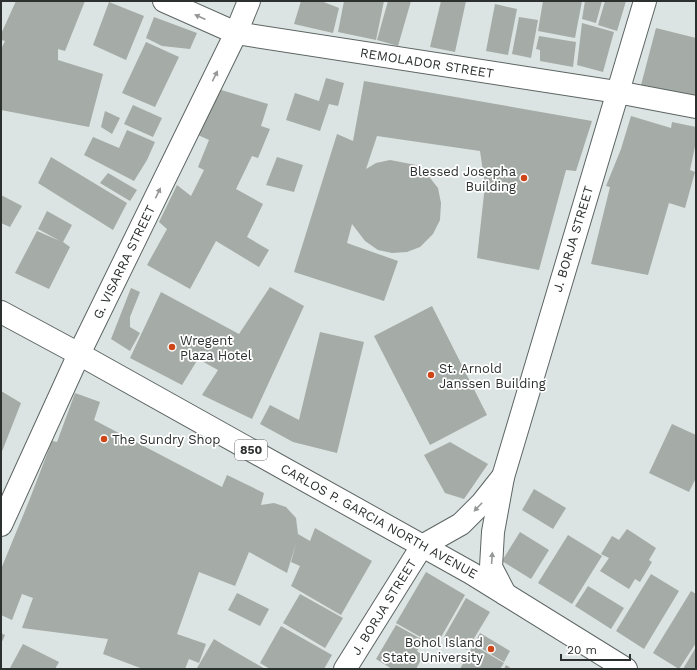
<svg xmlns="http://www.w3.org/2000/svg" width="697" height="670" font-family="'Work Sans',sans-serif">
<style>
.building{fill:#a5aba6}
.lines{fill:none;stroke-linecap:round;stroke-linejoin:round}
.minor-casing{stroke:#5d6563;stroke-width:24}
.major-casing{stroke:#5d6563;stroke-width:24}
.minor{stroke:#fff;stroke-width:22}
.major{stroke:#fff;stroke-width:22}
.oneway{fill:#969897}
.poi-dot{fill:#ce4617;stroke:#fff;stroke-width:1.5}
.labels{text-anchor:middle;dominant-baseline:central;stroke-width:3.5;stroke-linejoin:round;paint-order:stroke}
.shield{fill:#fff;stroke:#6b6e6d;stroke-width:1}
.shield-label{font-size:12px;font-weight:bold;fill:#2c302f}
.street-label{font-size:13px;fill:#2c302f;stroke:#fff}
.poi-label{font-size:13px;fill:#2c302f;stroke:#fff;text-anchor:start}
</style>
<rect width="100%" height="100%" fill="#dbe4e2"/>
<g class="building">
<polygon points="16,1 85,1 65,51 58,49 58,60 103,74 89,127 1,110 1,49 5,41 1,40 1,34"/>
<polygon points="301,1 321,1 339,8 333,33 294,24"/>
<polygon points="344,1 384,1 376,40 338,32"/>
<polygon points="388,1 411,1 398,46 377,40"/>
<polygon points="441,1 466,1 455,52 430,47"/>
<polygon points="543,1 582,1 575,38 538,31"/>
<polygon points="585,1 602,1 596,23 582,19"/>
<polygon points="605,1 626,1 617,31 598,25"/>
<polygon points="109,2 144,16 126,60 93,45"/>
<polygon points="495,4 517,9 508,55 486,51"/>
<polygon points="154,17 197,33 190,49 162,46 146,38"/>
<polygon points="519,17 538,20 531,58 512,54"/>
<polygon points="582,23 614,32 603,72 577,65"/>
<polygon points="656,28 696,38 696,99 641,85"/>
<polygon points="539,36 576,42 573,67 540,61 540,50 536,49"/>
<polygon points="146,42 179,57 155,107 122,93"/>
<polygon points="326,78 344,83 338,106 329,104 320,131 286,120 295,93 319,101"/>
<polygon points="364,81 592,121 576,171 566,170 539,270 477,258 485,185 480,151 377,136 366,169 376,163 390,160 416,165 427,174 438,188 441,203 440,220 433,234 420,247 407,252 392,253 378,250 365,241 352,224 347,243 398,261 384,301 294,272 337,134 353,141"/>
<polygon points="218,89 268,104 261,126 270,129 258,158 252,156 236,189 263,204 247,237 269,250 259,267 216,241 190,289 147,265 167,229 159,222 177,185 191,196 204,170 198,167 209,140 198,135"/>
<polygon points="133,105 162,118 153,137 124,124"/>
<polygon points="105,111 120,118 112,134 101,127"/>
<polygon points="631,116 671,128 672,122 696,127 696,142 690,170 695,172 685,208 669,203 648,275 591,264 610,187 606,186 621,149"/>
<polygon points="127,130 155,142 147,160 134,181 84,155 93,137 119,148"/>
<polygon points="51,157 127,203 113,230 38,183"/>
<polygon points="277,157 303,165 294,192 266,185"/>
<polygon points="108,173 137,190 130,201 100,183"/>
<polygon points="1,195 22,206 10,227 1,223"/>
<polygon points="47,211 72,225 63,242 70,247 49,289 15,273 37,231 60,241 38,229"/>
<polygon points="270,287 304,306 252,419 202,395 218,370 198,359 182,385 130,358 161,292 239,334"/>
<polygon points="131,288 140,292 130,317 130,327 140,333 130,351 111,339"/>
<polygon points="432,306 487,415 430,445 374,336"/>
<polygon points="320,332 364,342 337,453 293,442 260,424 270,405 299,420"/>
<polygon points="1,391 21,403 1,454"/>
<polygon points="75,393 100,402 94,420 222,487 227,475 264,493 261,505 274,503 286,507 296,518 298,534 310,541 315,528 372,561 341,615 291,586 300,566 291,562 296,543 287,573 249,552 235,586 199,572 177,634 206,644 199,663 189,659 185,669 143,669 103,654 108,639 22,628 33,598 22,594 12,620 1,615 1,569 29,501 52,441 57,442"/>
<polygon points="672,424 696,435 696,478 689,492 649,473"/>
<polygon points="450,442 488,464 464,499 445,493 424,455"/>
<polygon points="534,489 566,508 553,529 522,510"/>
<polygon points="627,529 656,548 649,560 652,562 640,582 635,579 629,589 600,571 609,558 601,554 612,536 619,540"/>
<polygon points="520,532 549,550 531,579 502,561"/>
<polygon points="568,535 602,556 572,604 538,583"/>
<polygon points="426,572 465,595 436,646 396,623"/>
<polygon points="651,574 679,591 644,649 616,631"/>
<polygon points="588,586 624,608 611,629 575,606"/>
<polygon points="691,591 696,594 696,643 679,669 653,653"/>
<polygon points="237,593 269,609 260,626 228,610"/>
<polygon points="300,594 343,618 325,648 283,623"/>
<polygon points="466,598 490,612 467,650 444,637"/>
<polygon points="396,625 423,640 417,651 423,656 416,669 392,669 376,659"/>
<polygon points="281,626 332,655 324,669 270,669 260,663"/>
<polygon points="1,633 5,635 1,644"/>
<polygon points="480,633 510,651 504,662 474,644"/>
<polygon points="214,639 222,644 265,669 197,668"/>
<polygon points="23,644 59,662 55,669 10,668"/>
<polygon points="473,645 504,663 500,669 460,669"/>
<polygon points="696,647 696,669 683,669"/>
<polygon points="506,665 512,669 504,669"/>
</g>
<g class="lines">
<defs>
<g id="minor">
<polyline points="164,1 236,33 617,92 696,107"/>
<polyline points="503,477 645,1"/>
<polyline points="1,525 79,354 236,33 249,1"/>
<polyline points="345,669 422,546"/>
</g>
<g id="major">
<polyline points="1,312 79,354 471,573 626,669"/>
<polyline points="503,477 493,532 491,567 505,594"/>
<polyline points="422,546 461,524 482,503 501,479"/>
</g>
</defs>
<use href="#minor" class="minor-casing"/>
<use href="#major" class="major-casing"/>
<use href="#minor" class="minor"/>
<use href="#major" class="major"/>
</g>
<defs><path id="oneway-solid" d="M-6-.8H1V-3.2L6.5 0L1 3.2V.8H-6Z"/></defs>
<g class="oneway">
<use href="#oneway-solid" transform="translate(200 17) rotate(-156)"/>
<use href="#oneway-solid" transform="translate(215 76) rotate(-64)"/>
<use href="#oneway-solid" transform="translate(158 193) rotate(-64)"/>
<use href="#oneway-solid" transform="translate(478 507) rotate(134)"/>
<use href="#oneway-solid" transform="translate(492 558) rotate(-86)"/>
</g>
<g class="poi-dot">
<circle cx="524" cy="178" r="4"/>
<circle cx="172" cy="347" r="4"/>
<circle cx="431" cy="375" r="4"/>
<circle cx="104" cy="439" r="4"/>
<circle cx="491" cy="649" r="4"/>
</g>
<g class="labels">
<rect class="shield" x="235" y="440" width="32" height="20" rx="3"/>
<g class="shield-label">
<text x="251" y="450">850</text>
</g>
<g class="street-label">
<text transform="translate(427 63) rotate(9)">REMOLADOR STREET</text>
<text transform="translate(573 239) rotate(-73)">J. BORJA STREET</text>
<text transform="translate(124 262) rotate(-64)">G. VISARRA STREET</text>
<text transform="translate(379 521) rotate(29)">CARLOS P. GARCIA NORTH AVENUE</text>
<text transform="translate(384 607) rotate(-58)">J. BORJA STREET</text>
</g>
<g class="poi-label">
<text x="516" y="171" text-anchor="end">Blessed Josepha<tspan x="516" dy="15">Building</tspan></text>
<text x="180" y="340">Wregent<tspan x="180" dy="15">Plaza Hotel</tspan></text>
<text x="439" y="368">St. Arnold<tspan x="439" dy="15">Janssen Building</tspan></text>
<text x="112" y="439">The Sundry Shop</text>
<text x="483" y="642" text-anchor="end">Bohol Island<tspan x="483" dy="15">State University</tspan></text>
</g>
</g>
<rect width="697" height="670" fill="none" stroke="#2c302f" stroke-width="4"/>
<path d="M561 654v6h69v-6" fill="none" stroke="#2c302f" stroke-width="2"/>
<text x="567" y="654" font-size="12" fill="#2c302f" stroke="#ffffff" stroke-width="3" paint-order="stroke">20 m</text>
</svg>
